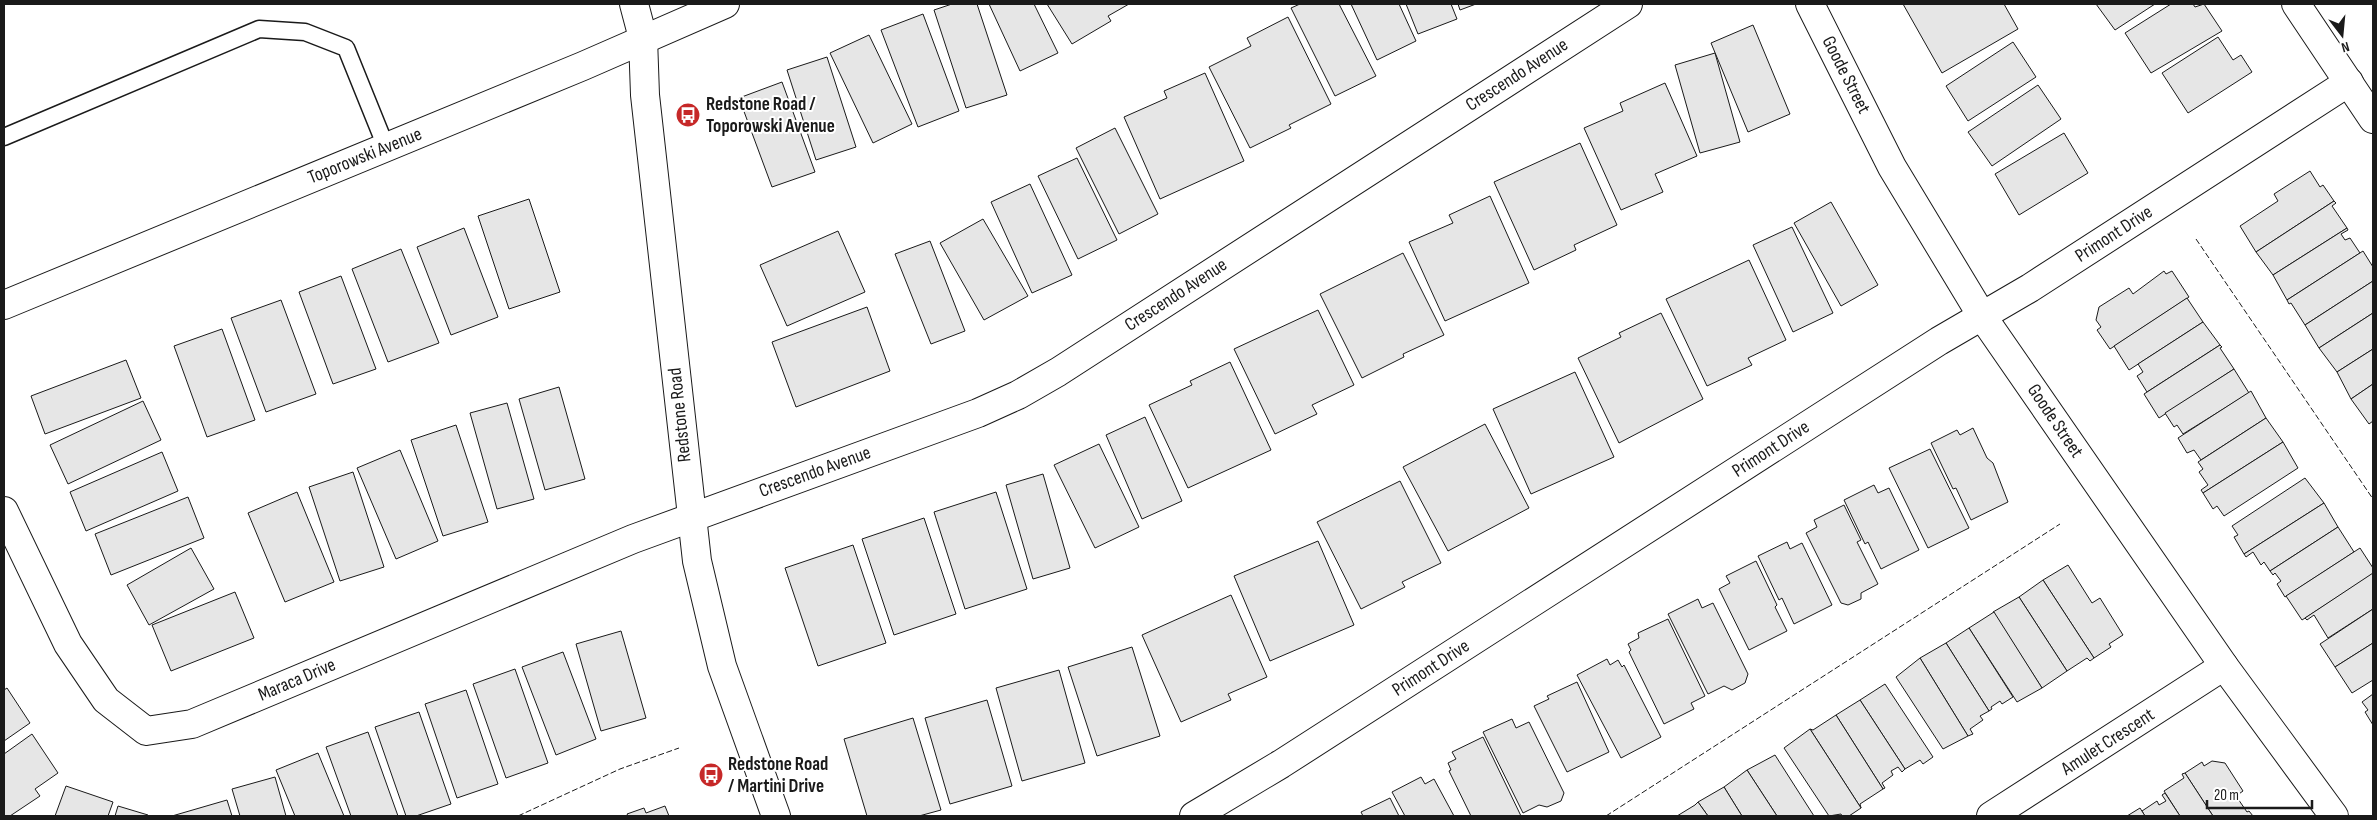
<svg xmlns="http://www.w3.org/2000/svg" width="2377" height="820" font-family="'Sofia Sans Condensed',sans-serif">
<style>
.building{fill:#e6e6e6;stroke:#1a1a1a}
.lines{fill:none;stroke-linecap:round;stroke-linejoin:round}
.lane-casing{stroke:#1a1a1a;stroke-width:19}
.street-casing{stroke:#1a1a1a;stroke-width:30}
.secondary-casing{stroke:#1a1a1a;stroke-width:30}
.lane{stroke:#fff;stroke-width:16}
.street{stroke:#fff;stroke-width:28}
.secondary{stroke:#fff;stroke-width:28}
.fence{stroke:#1a1a1a;stroke-width:1;stroke-dasharray:6 2.5;stroke-linecap:butt}
.labels{text-anchor:middle;dominant-baseline:central;stroke-width:4;stroke-linejoin:round;paint-order:stroke}
.street-label{font-size:19px;fill:#1a1a1a;stroke:#fff}
.poi-label{font-size:19px;font-weight:bold;fill:#1a1a1a;stroke:#fff;text-anchor:start}
</style>
<rect width="100%" height="100%" fill="#fff"/>
<g class="building">
<polygon points="952,4 977,4 1007,95 966,108 934,10"/>
<polygon points="989,4 1034,4 1058,53 1020,71"/>
<polygon points="1047,4 1129,4 1108,16 1111,21 1072,44"/>
<polygon points="1300,4 1339,4 1376,76 1335,96 1291,8"/>
<polygon points="1351,4 1399,4 1416,41 1377,60"/>
<polygon points="1406,4 1451,4 1457,19 1418,34"/>
<polygon points="1458,4 1476,4 1460,10"/>
<polygon points="1903,4 2004,4 2018,29 1942,73"/>
<polygon points="2096,4 2155,4 2115,30"/>
<polygon points="2171,4 2193,4 2195,7 2204,4 2222,31 2151,73 2125,33"/>
<polygon points="923,14 959,111 918,127 881,30"/>
<polygon points="1288,17 1331,104 1289,125 1291,128 1250,148 1209,67 1251,46 1247,38"/>
<polygon points="1753,25 1790,114 1748,132 1711,43"/>
<polygon points="869,35 912,124 873,143 830,53"/>
<polygon points="2218,37 2233,60 2241,55 2252,72 2188,113 2162,73"/>
<polygon points="2013,42 2036,77 1968,121 1946,86"/>
<polygon points="1715,53 1740,142 1700,153 1675,65"/>
<polygon points="827,57 856,147 816,160 787,70"/>
<polygon points="1205,73 1244,161 1160,199 1124,117 1167,98 1164,91"/>
<polygon points="782,82 815,172 772,187 739,98"/>
<polygon points="1665,83 1697,156 1655,174 1663,192 1621,210 1584,128 1623,111 1620,103"/>
<polygon points="2038,85 2061,119 1992,166 1968,132"/>
<polygon points="1115,128 1158,214 1119,234 1076,148"/>
<polygon points="2064,133 2088,173 2019,215 1995,174"/>
<polygon points="1580,143 1617,225 1574,245 1576,250 1534,270 1494,182"/>
<polygon points="1077,158 1117,240 1078,259 1038,176"/>
<polygon points="2310,171 2320,187 2323,185 2334,201 2256,252 2240,226 2278,201 2274,194"/>
<polygon points="1030,184 1072,275 1032,293 991,202"/>
<polygon points="1490,196 1529,283 1445,321 1409,242 1453,223 1449,215"/>
<polygon points="529,199 560,292 509,309 478,216"/>
<polygon points="2334,201 2336,203 2332,206 2347,228 2273,275 2256,252"/>
<polygon points="1831,202 1878,285 1841,306 1794,223"/>
<polygon points="983,219 1028,296 984,320 940,243"/>
<polygon points="1792,227 1833,313 1793,332 1753,245"/>
<polygon points="464,228 498,317 451,335 417,247"/>
<polygon points="2347,228 2348,230 2341,234 2345,240 2350,238 2360,253 2287,300 2273,275"/>
<polygon points="838,231 865,292 787,326 760,265"/>
<polygon points="930,241 965,331 931,344 895,254"/>
<polygon points="401,249 439,343 388,362 352,269"/>
<polygon points="2363,251 2373,267 2373,281 2305,325 2291,303 2289,304 2287,300"/>
<polygon points="1403,253 1444,335 1403,354 1404,357 1362,378 1320,294"/>
<polygon points="1749,260 1786,340 1748,358 1752,365 1707,386 1666,299"/>
<polygon points="2164,271 2166,274 2172,271 2189,297 2110,349 2097,330 2101,327 2096,320 2099,307 2129,288 2133,294"/>
<polygon points="341,276 376,369 333,384 299,292"/>
<polygon points="2373,281 2373,313 2319,348 2305,325"/>
<polygon points="2187,298 2203,322 2129,370 2114,346"/>
<polygon points="281,300 316,394 266,412 231,318"/>
<polygon points="867,307 890,371 796,407 772,342"/>
<polygon points="1318,310 1354,385 1312,405 1317,414 1275,434 1234,349"/>
<polygon points="1661,313 1703,399 1619,443 1578,358 1621,337 1619,333"/>
<polygon points="2373,313 2373,349 2337,372 2319,348"/>
<polygon points="2203,322 2220,345 2147,392 2137,376 2143,372 2138,364"/>
<polygon points="222,329 255,420 207,437 174,346"/>
<polygon points="2220,345 2222,347 2220,348 2234,369 2159,418 2144,394"/>
<polygon points="2373,349 2373,384 2351,399 2337,372"/>
<polygon points="126,360 141,398 45,434 31,396"/>
<polygon points="1230,362 1271,450 1188,488 1149,405 1192,385 1190,381"/>
<polygon points="2234,369 2249,393 2183,434 2177,425 2174,427 2165,413"/>
<polygon points="1575,372 1614,457 1531,494 1493,409"/>
<polygon points="2373,384 2373,421 2369,424 2351,399"/>
<polygon points="559,387 585,479 545,490 519,399"/>
<polygon points="2251,391 2266,418 2201,460 2194,450 2187,453 2178,438"/>
<polygon points="143,401 161,440 68,484 50,445"/>
<polygon points="507,403 534,499 497,509 470,413"/>
<polygon points="1145,417 1182,501 1142,519 1106,435"/>
<polygon points="2266,418 2283,442 2203,493 2201,490 2208,485 2199,472 2203,469 2198,462"/>
<polygon points="1485,424 1529,508 1448,551 1403,467"/>
<polygon points="456,425 488,522 443,536 411,440"/>
<polygon points="1973,428 1987,458 1993,463 2008,502 1971,520 1956,488 1953,489 1931,443 1957,430 1960,435"/>
<polygon points="2283,442 2298,468 2224,516 2217,506 2213,509 2203,493"/>
<polygon points="1099,444 1139,527 1095,548 1054,465"/>
<polygon points="1930,449 1969,528 1928,548 1889,468"/>
<polygon points="400,450 438,541 396,559 357,468"/>
<polygon points="162,452 178,491 86,531 70,492"/>
<polygon points="353,472 384,567 340,581 309,487"/>
<polygon points="1043,474 1070,568 1033,579 1006,485"/>
<polygon points="2305,478 2324,503 2244,554 2234,537 2238,535 2232,526"/>
<polygon points="1400,481 1441,563 1402,582 1405,587 1361,609 1317,522"/>
<polygon points="1874,485 1878,493 1889,488 1919,550 1881,569 1868,542 1865,544 1844,500"/>
<polygon points="297,492 334,582 285,602 248,513"/>
<polygon points="996,492 1027,589 965,609 934,512"/>
<polygon points="188,497 204,538 111,575 95,534"/>
<polygon points="2324,503 2338,527 2270,571 2264,562 2261,565 2253,552 2246,557 2244,554"/>
<polygon points="1844,505 1861,540 1857,542 1878,584 1861,593 1861,599 1848,605 1841,603 1806,533 1817,527 1814,520"/>
<polygon points="924,518 956,614 894,635 862,539"/>
<polygon points="2338,527 2354,552 2285,597 2277,584 2281,581 2275,573 2273,575 2270,571"/>
<polygon points="1318,541 1354,625 1270,661 1234,576"/>
<polygon points="1787,542 1790,549 1802,543 1832,605 1794,624 1782,598 1779,600 1758,556"/>
<polygon points="853,545 886,643 818,666 785,568"/>
<polygon points="191,548 214,589 149,625 127,585"/>
<polygon points="2360,548 2373,568 2373,574 2302,620 2286,596"/>
<polygon points="1756,561 1777,605 1775,607 1787,631 1749,650 1719,589 1730,583 1726,576"/>
<polygon points="2068,565 2092,603 2100,598 2123,635 2109,644 2111,647 2094,658 2043,580"/>
<polygon points="2373,573 2373,609 2328,638 2314,615 2307,620 2305,618"/>
<polygon points="2043,580 2094,658 2090,661 2087,658 2067,671 2019,597"/>
<polygon points="235,592 254,638 171,671 152,625"/>
<polygon points="1231,595 1267,677 1228,694 1231,700 1181,722 1142,635"/>
<polygon points="2019,597 2067,671 2042,688 1993,612"/>
<polygon points="1698,599 1702,608 1713,603 1748,674 1745,683 1732,690 1724,686 1708,694 1668,614"/>
<polygon points="2373,609 2373,643 2335,667 2320,644"/>
<polygon points="1994,612 2042,688 2017,702 1969,628"/>
<polygon points="1668,619 1705,696 1691,703 1694,709 1664,724 1629,652 1631,650 1628,644 1639,638 1638,633"/>
<polygon points="1969,628 2013,697 2002,704 2000,701 1991,707 1992,709 1989,711 1946,643"/>
<polygon points="621,631 646,718 601,731 576,644"/>
<polygon points="1946,643 1989,711 1980,716 1983,720 1970,729 1973,734 1968,736 1920,658"/>
<polygon points="2373,643 2373,680 2352,693 2335,667"/>
<polygon points="1132,647 1160,736 1097,756 1068,667"/>
<polygon points="563,652 596,739 556,755 522,667"/>
<polygon points="1920,658 1968,736 1943,749 1896,677"/>
<polygon points="1607,659 1610,665 1618,660 1622,667 1624,665 1661,737 1621,758 1577,675"/>
<polygon points="515,669 548,763 506,778 473,684"/>
<polygon points="1059,670 1085,763 1022,781 996,688"/>
<polygon points="1577,682 1609,752 1567,772 1534,706 1549,699 1547,696"/>
<polygon points="1885,684 1933,757 1923,764 1920,760 1905,769 1860,700"/>
<polygon points="7,688 30,723 4,741 4,690"/>
<polygon points="466,690 498,784 457,798 425,704"/>
<polygon points="2373,694 2373,725 2365,712 2368,710 2362,702"/>
<polygon points="987,700 1012,786 950,804 925,718"/>
<polygon points="1860,700 1905,769 1902,772 1898,767 1891,771 1893,775 1882,783 1885,788 1883,789 1836,715"/>
<polygon points="419,712 451,804 416,816 406,816 375,727"/>
<polygon points="1836,715 1883,789 1860,804 1861,808 1810,729 1813,730"/>
<polygon points="913,718 941,810 919,816 867,816 844,739"/>
<polygon points="1512,719 1516,728 1529,722 1564,793 1561,801 1547,807 1539,805 1523,813 1483,732"/>
<polygon points="1810,729 1861,808 1849,816 1842,816 1841,814 1829,816 1784,748"/>
<polygon points="368,732 398,816 351,816 326,747"/>
<polygon points="32,734 58,773 35,789 40,796 10,816 4,816 4,754"/>
<polygon points="1483,737 1521,816 1471,816 1449,771 1451,770 1448,763 1456,759 1452,752"/>
<polygon points="318,753 344,816 295,816 276,770"/>
<polygon points="1775,755 1814,816 1777,816 1747,770"/>
<polygon points="2212,761 2225,763 2243,791 2236,796 2247,812 2249,811 2253,816 2213,816 2185,773 2202,762 2204,766"/>
<polygon points="1747,770 1777,816 1742,816 1724,787"/>
<polygon points="2185,773 2213,816 2180,816 2164,791 2184,778 2182,774"/>
<polygon points="275,777 286,816 240,816 232,789"/>
<polygon points="1421,777 1425,784 1434,779 1454,816 1405,816 1392,792"/>
<polygon points="66,786 113,802 108,816 55,816"/>
<polygon points="1724,787 1742,816 1708,816 1698,802"/>
<polygon points="2165,793 2180,816 2145,816 2142,811 2157,801 2159,805 2166,801 2162,795"/>
<polygon points="1390,798 1399,816 1363,816 1361,812"/>
<polygon points="227,800 232,816 172,816"/>
<polygon points="1698,802 1708,816 1677,816 1695,805"/>
<polygon points="118,806 148,815 148,816 115,816"/>
<polygon points="665,806 669,816 628,816 627,814 644,808 646,813"/>
<polygon points="2140,808 2145,816 2127,816"/>
</g>
<g class="lines">
<defs>
<polyline id="lane" points="4,137 259,29 305,32 346,48 386,147"/>
<g id="street">
<polyline points="1810,4 1892,167 1982,316 2224,666 2334,816"/>
<polyline points="2296,4 2373,119"/>
<polyline points="4,305 583,66 725,4"/>
<polyline points="4,511 68,644 106,700 146,731 192,724 633,539 978,413 1018,395 1058,372 1628,4"/>
<polyline points="1194,816 1281,764 1939,341 2030,288 2349,82"/>
<polyline points="1991,816 2224,666"/>
</g>
<polyline id="secondary" points="634,4 643,38 645,95 697,561 722,666 776,816"/>
</defs>
<use href="#lane" class="lane-casing"/>
<use href="#street" class="street-casing"/>
<use href="#secondary" class="secondary-casing"/>
<use href="#lane" class="lane"/>
<use href="#street" class="street"/>
<use href="#secondary" class="secondary"/>
<g class="fence">
<polyline points="2196,239 2373,499"/>
<polyline points="518,816 620,769 679,748"/>
<polyline points="1606,816 2060,524"/>
</g>
</g>
<defs>
<symbol id="bus-disc" viewBox="-11 -11 22 22"><circle r="9.5" fill="#c62828" stroke="#fff"/><path d="M-5-6H5V4H4V6H2V4H-2V6H-4V4H-5ZM-3.5-4V0h7V-4ZM-3.5 1.2v1.5H-2V1.2ZM2 1.2v1.5H3.5V1.2Z" fill="#fff"/></symbol>
</defs>
<g fill-rule="evenodd">
<use href="#bus-disc" x="674" y="101" width="28" height="28"/>
<use href="#bus-disc" x="697" y="761" width="28" height="28"/>
</g>
<g class="labels">
<g class="street-label">
<text transform="translate(1517 75) rotate(-33)">Crescendo Avenue</text>
<text transform="translate(1846 75) rotate(63)">Goode Street</text>
<text transform="translate(365 156) rotate(-22)">Toporowski Avenue</text>
<text transform="translate(2114 234) rotate(-33)">Primont Drive</text>
<text transform="translate(1176 295) rotate(-33)">Crescendo Avenue</text>
<text transform="translate(680 415) rotate(-96)">Redstone Road</text>
<text transform="translate(2055 421) rotate(56)">Goode Street</text>
<text transform="translate(1771 449) rotate(-33)">Primont Drive</text>
<text transform="translate(815 472) rotate(-20)">Crescendo Avenue</text>
<text transform="translate(1431 668) rotate(-33)">Primont Drive</text>
<text transform="translate(297 680) rotate(-23)">Maraca Drive</text>
<text transform="translate(2108 742) rotate(-33)">Amulet Crescent</text>
</g>
<g class="poi-label">
<text x="706" y="104">Redstone Road /<tspan x="706" dy="22">Toporowski Avenue</tspan></text>
<text x="728" y="764">Redstone Road<tspan x="728" dy="22">/ Martini Drive</tspan></text>
</g>
</g>
<rect width="2377" height="820" fill="none" stroke="#1a1a1a" stroke-width="10"/>
<g transform="translate(2342 35) rotate(164)" stroke="#ffffff" stroke-width="4" paint-order="stroke">
<path d="M0-4L9 19L0 12L-9 19Z" fill="#1a1a1a"/>
<text y="-8" font-size="14" font-weight="bold" text-anchor="middle" fill="#1a1a1a">N</text>
</g>
<path d="M2207 800v8h105v-8" fill="none" stroke="#1a1a1a" stroke-width="2.5"/>
<text x="2214" y="800" font-size="15" fill="#1a1a1a" stroke="#ffffff" stroke-width="4" paint-order="stroke">20 m</text>
</svg>
